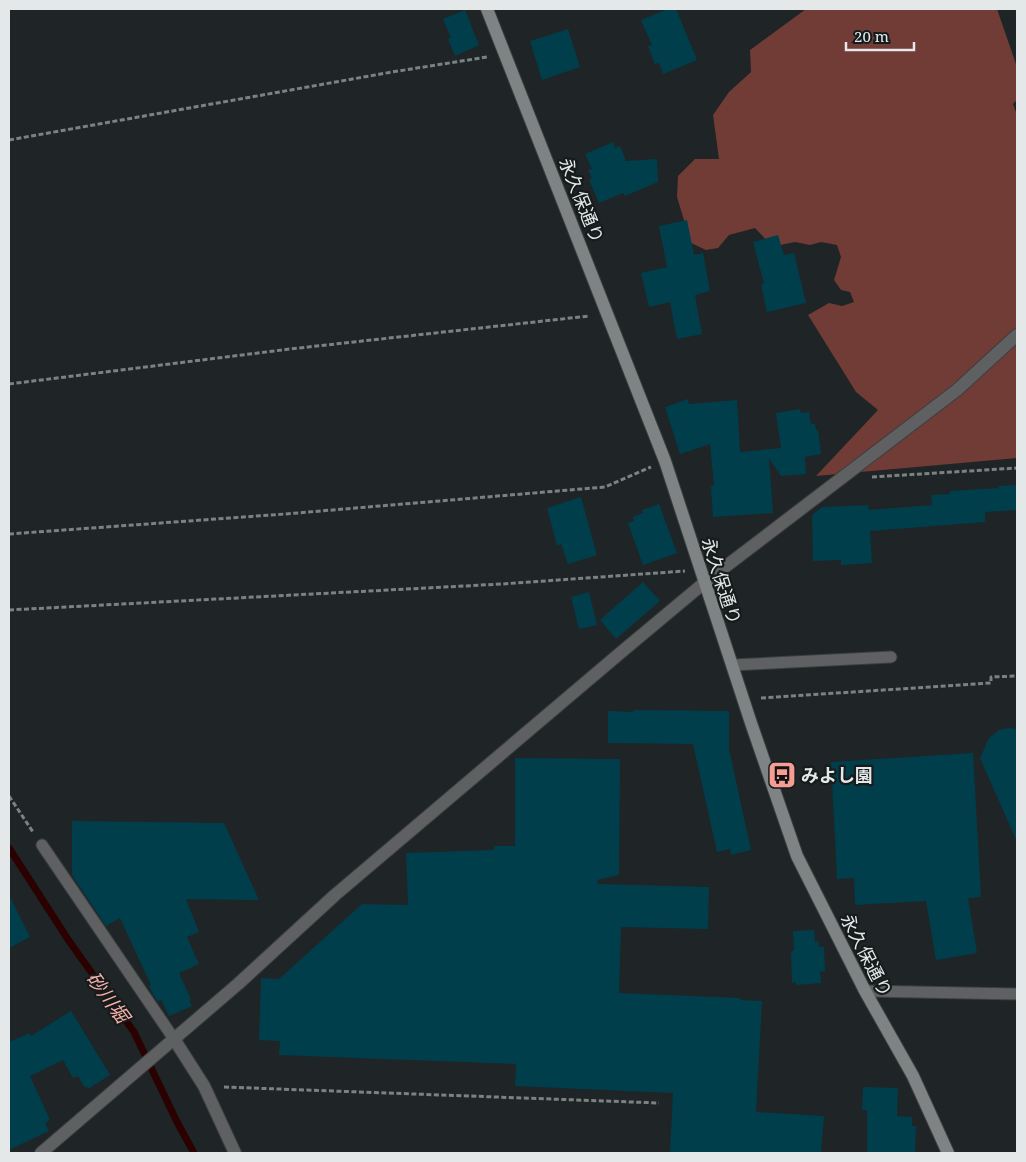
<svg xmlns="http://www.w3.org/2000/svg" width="1026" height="1162" font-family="'Noto Serif','Noto Sans JP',serif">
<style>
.forest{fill:#713b36}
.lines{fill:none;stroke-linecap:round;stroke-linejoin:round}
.stream{stroke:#2a0001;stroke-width:7}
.building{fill:#003e4c}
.lane-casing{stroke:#3b3f41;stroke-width:13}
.street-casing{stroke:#3b3f41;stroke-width:14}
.secondary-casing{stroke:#3b3f41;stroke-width:14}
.path{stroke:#7c8182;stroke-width:3;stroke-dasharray:5 2.5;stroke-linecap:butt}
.lane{stroke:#5e6061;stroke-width:11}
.street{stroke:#5e6061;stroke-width:12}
.secondary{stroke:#7f8384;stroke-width:12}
.labels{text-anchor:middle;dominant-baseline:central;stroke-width:4.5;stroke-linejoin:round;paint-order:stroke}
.street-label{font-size:18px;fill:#e4e8e9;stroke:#161b1c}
.poi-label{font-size:18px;font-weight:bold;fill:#e4e8e9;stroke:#161b1c;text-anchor:start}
.water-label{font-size:19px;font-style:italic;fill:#fbb3ac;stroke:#161b1c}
</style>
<rect width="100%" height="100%" fill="#1f2426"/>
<polygon class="forest" points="806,9 997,9 1017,67 1017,100 1013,104 1017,115 1017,458 816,476 878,410 856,392 808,315 829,303 842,306 854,302 850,292 841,290 834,280 841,257 837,245 821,242 810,245 795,242 780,245 770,244 755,228 729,235 718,248 706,250 687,241 684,220 677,197 678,176 695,159 719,159 713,115 729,92 751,72 750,50"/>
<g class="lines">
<polyline class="stream" points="9,848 69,941 134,1032 177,1122 194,1153"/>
</g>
<g class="building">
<polygon points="668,9 676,9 697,60 663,74 659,63 655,64 648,46 652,45 641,20"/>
<polygon points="465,10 479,45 455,56 448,39 451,38 443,19"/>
<polygon points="568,29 580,67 542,80 530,41"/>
<polygon points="613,142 615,148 620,146 626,161 657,159 658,182 625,196 623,193 599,203 589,180 592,178 588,170 592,169 585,154"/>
<polygon points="687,220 694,255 703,253 710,291 695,295 702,334 677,339 670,302 649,307 641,273 667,267 659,226"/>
<polygon points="778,235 784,255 794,253 806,303 767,312 761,285 764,284 753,242"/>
<polygon points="688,399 689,404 737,400 740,452 781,448 776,413 800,409 801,413 809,412 811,424 815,424 816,430 818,430 821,454 805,457 806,474 781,476 769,458 773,513 713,517 711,486 714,485 710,444 680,454 665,407"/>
<polygon points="1017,485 1017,510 985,512 985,522 870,531 872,563 841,565 841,560 813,561 812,515 822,507 868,505 869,510 932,505 931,495 950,494 950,491 999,488 998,486"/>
<polygon points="581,497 597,555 568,564 561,544 557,546 547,508"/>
<polygon points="659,504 677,553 643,565 628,523 634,521 633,517 643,513 642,510"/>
<polygon points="643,582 660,601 616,639 600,620"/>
<polygon points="589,592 597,625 579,629 571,597"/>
<polygon points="633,710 729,711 729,749 751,850 731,855 730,849 717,852 693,744 608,743 608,711 633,712"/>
<polygon points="1008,728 1017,729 1017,842 980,758 989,738 999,730"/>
<polygon points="973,753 981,897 968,898 977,953 936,960 926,901 855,905 854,878 837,879 831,762"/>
<polygon points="515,758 620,759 619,875 597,880 598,884 709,887 708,929 621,927 619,993 740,998 740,1000 762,1001 756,1112 824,1116 821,1153 670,1153 673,1093 515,1086 516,1064 279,1055 280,1041 259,1040 261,978 279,979 362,904 408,905 406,853 494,850 494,846 515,846"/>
<polygon points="72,821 224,823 259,900 186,899 199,932 187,937 199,964 179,973 191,999 189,1000 192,1006 169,1016 161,999 158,1002 154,996 149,986 151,985 120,918 106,926 72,875"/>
<polygon points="9,895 30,937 9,948"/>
<polygon points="814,930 815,942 818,941 819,947 824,947 825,971 820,972 821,983 796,985 796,982 792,983 791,951 794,951 793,931"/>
<polygon points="71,1011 110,1075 88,1089 87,1086 85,1088 78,1076 73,1078 63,1060 30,1076 50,1120 45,1123 49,1131 9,1150 9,1042 30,1033 31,1036"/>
<polygon points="863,1087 898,1088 897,1116 912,1117 912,1126 916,1126 915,1153 867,1153 867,1110 862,1110"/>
</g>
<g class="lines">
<defs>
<g id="lane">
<polyline points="732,665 891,657"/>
<polyline points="42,845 174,1039"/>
<polyline points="865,991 1017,994"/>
</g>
<g id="street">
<polyline points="174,1039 204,1086 235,1153"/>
<polyline points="41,1153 238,984 335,895 619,654 704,583 957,390 1017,335"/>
</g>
<polyline id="secondary" points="487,9 665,461 751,723 797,856 865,991 913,1076 948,1153"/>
</defs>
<use href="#lane" class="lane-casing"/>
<use href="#street" class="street-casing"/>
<use href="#secondary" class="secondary-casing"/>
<g class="path">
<polyline points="9,140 392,72 487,57"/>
<polyline points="9,384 290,349 589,316"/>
<polyline points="872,477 1017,468"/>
<polyline points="9,534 285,514 605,487 651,467"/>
<polyline points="9,610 502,584 685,571"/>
<polyline points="761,698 991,683 991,677 1017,676"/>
<polyline points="9,796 33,832"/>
<polyline points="224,1087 659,1103"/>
</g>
<use href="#lane" class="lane"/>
<use href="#street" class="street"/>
<use href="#secondary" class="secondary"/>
</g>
<defs>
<symbol id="bus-square" viewBox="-11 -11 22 22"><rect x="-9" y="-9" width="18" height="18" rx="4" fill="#f59c93" stroke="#161b1c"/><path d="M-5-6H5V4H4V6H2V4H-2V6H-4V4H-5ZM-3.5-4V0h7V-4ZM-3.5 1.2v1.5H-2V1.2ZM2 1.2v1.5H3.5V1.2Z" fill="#111"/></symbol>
</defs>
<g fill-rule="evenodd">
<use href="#bus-square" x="766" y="759" width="32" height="32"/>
</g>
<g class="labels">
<g class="street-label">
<text transform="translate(582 200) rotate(68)">永久保通り</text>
<text transform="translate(722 581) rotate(72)">永久保通り</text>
<text transform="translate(867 955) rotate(63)">永久保通り</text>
</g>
<g class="poi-label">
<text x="801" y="775">みよし園</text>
</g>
<g class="water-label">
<text transform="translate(108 997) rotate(54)">砂川堀</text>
</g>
</g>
<rect width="1026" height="1162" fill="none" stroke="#e4e8e9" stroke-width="20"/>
<path d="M846 42v8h68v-8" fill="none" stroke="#e4e8e9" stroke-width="2.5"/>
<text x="854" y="42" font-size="15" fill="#e4e8e9" stroke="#161b1c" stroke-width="4" paint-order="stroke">20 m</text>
</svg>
